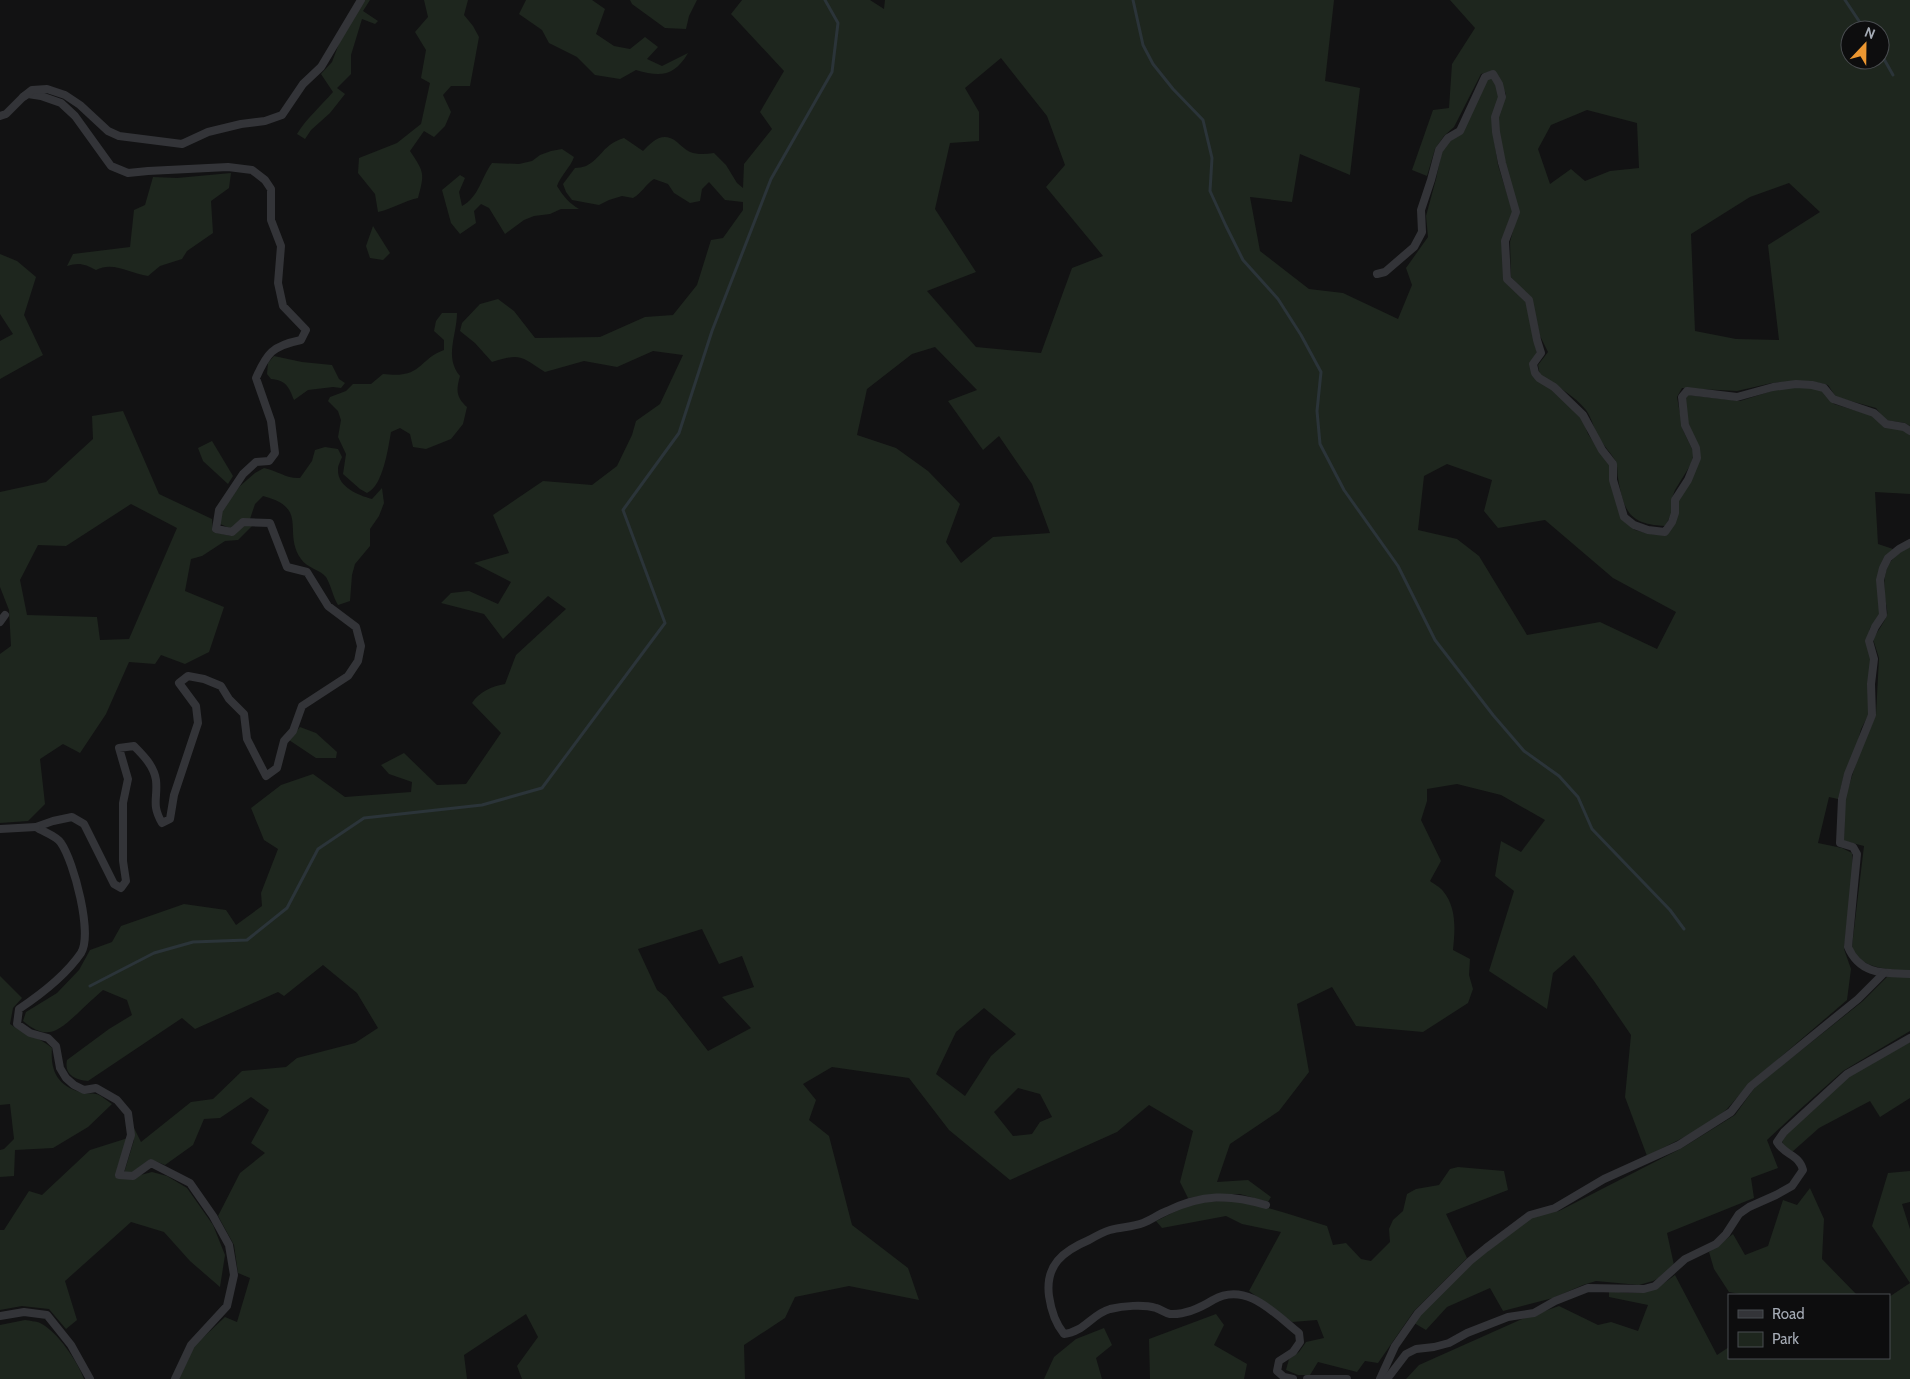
<svg xmlns="http://www.w3.org/2000/svg" width="1910" height="1379" font-family="Cabin,sans-serif">
<style>
.green{fill:#1e261e;fill-rule:evenodd}
.lines{fill:none;stroke-linecap:round;stroke-linejoin:round}
.stream{stroke:#2b3439;stroke-width:3}
.street{stroke:#333438;stroke-width:8}
</style>
<rect width="100%" height="100%" fill="#121213"/>
<g class="green">
<path d="M363 0H370L363 11 378 21 375 24 362 19 351 55V74L337 88 345 94 330 113 311 130 305 139 297 134C306 119 321 106 333 92L321 74 332 62 340 41Z"/>
<path d="M424 0H468L464 15 473 26 479 37 470 86H451L443 95 451 112 445 126 434 137 424 131 410 151C424 172 425 173 418 198 404 201 392 209 378 212L375 194 358 173 359 158 397 143 421 124 430 83 421 78 426 50 415 32 428 17Z"/>
<path d="M526 0H592L605 9 596 34 614 46 630 49 645 37 658 47 647 59 662 66 688 53C674 77 660 77 636 70L620 79 595 75 577 57 549 43 542 30 519 14Z"/>
<polygon points="630,0 697,0 689,16 686,29 665,28 632,4"/>
<path d="M742 0H870L884 9 885 0H1334L1325 81 1360 88 1350 175 1300 154 1292 202 1250 197 1260 251 1309 289 1343 293 1398 319 1412 285 1406 268 1428 237 1426 216 1436 179 1442 151 1450 141 1462 133 1487 79 1491 77 1497 87 1500 97 1493 133 1498 165 1513 213 1502 241 1505 282 1527 303 1537 354 1534 377 1554 391 1582 418 1588 434 1610 466 1623 520 1635 530 1650 534 1667 535 1678 500 1700 456 1688 422 1685 400 1688 395 1740 401 1775 390 1797 387 1814 388 1824 391 1834 404 1874 416 1910 433V494L1875 492 1878 544 1893 549 1883 560 1882 614 1870 628 1867 640 1871 661 1869 714 1861 729 1855 752 1844 775 1838 799 1829 797 1818 843 1842 848 1852 853 1853 868 1844 949 1851 969 1847 1000 1749 1084 1727 1109 1708 1125 1647 1156 1625 1097 1631 1035 1594 981 1574 955 1553 973 1547 1009 1489 971 1514 891 1495 876 1501 841 1521 852 1545 820 1501 795 1457 784 1427 789V801L1421 820 1441 861 1430 881C1434 884 1440 887 1443 891 1457 908 1455 930 1453 950L1470 959 1469 975 1473 989 1468 1003 1423 1032 1356 1026 1332 987 1297 1004 1309 1072 1279 1111 1230 1144 1217 1182 1248 1180 1271 1197 1268 1202 1240 1194H1215L1188 1198 1180 1182 1193 1131 1149 1105 1117 1132 1010 1180 949 1130 909 1078 832 1067 803 1084 816 1100 809 1120 829 1136 852 1225 908 1268 919 1300 849 1286 795 1297 785 1318 744 1345 745 1379H522L517 1366 538 1337 526 1314 464 1355 467 1379H179L194 1346 225 1317 237 1322 250 1278 238 1273 234 1245 218 1216 240 1173 265 1153 251 1143 269 1110 251 1097 220 1118 204 1119 193 1145 165 1165 150 1159 132 1173H124L134 1140V1128L141 1142 191 1102 213 1099 242 1071 286 1067 297 1058 355 1043 378 1028 357 993 323 965 284 996 278 992 195 1029 182 1018 88 1081C74 1080 64 1074 67 1060L109 1029 132 1015 127 1000 103 990C94 998 85 1006 77 1014 57 1032 47 1041 23 1021L26 1012 57 993 79 970 90 950 112 942 121 926 184 904 226 910 236 925 262 906 261 893 278 849 264 840 251 808 281 785 313 774 345 797 411 792 412 782 389 774 381 765 404 753 437 785 466 784 501 733 472 703C479 692 492 686 505 684L516 655 566 609 548 596 503 639 484 614 441 603 451 593 469 591 498 604 511 582 474 563 509 553 493 515 543 481 592 485 617 466 632 435 636 421 660 404 683 355 653 351 617 367 584 361 545 372C520 356 521 353 492 362L475 343 460 331 462 323 480 304 498 299 514 311 535 338 600 337 645 317 673 315 697 285 711 240 723 238 743 210V202L725 200 709 182 702 189 700 201 690 203 674 193 668 184 654 179C645 185 642 193 633 198L622 196 609 200 599 205 572 200 566 192 563 184 575 168C578 168 583 167 586 166 601 159 603 144 624 138L643 151C650 144 659 134 670 138 677 140 683 149 690 152 698 155 706 154 714 153L726 165 737 183 743 188 744 164 772 129 760 112 784 71 731 14ZM1001 58 1047 116 1065 165 1046 187 1103 256 1072 268 1041 353 976 347 927 291 976 272 935 209 950 143 979 141V112L965 88ZM935 347 977 390 948 401 983 450 999 436 1032 484 1050 533 993 537 961 563 946 542 960 504 928 471 896 448 857 435 867 389 912 354ZM1447 464 1492 480 1484 511 1498 528 1545 520 1613 578 1676 612 1657 649 1600 622 1527 635 1479 556 1457 539 1418 530 1424 476ZM702 929 719 964 742 956 754 987 722 997 751 1028 708 1051 666 997 657 990 638 949ZM984 1008 1016 1034 991 1056 965 1096 936 1074 956 1032ZM1018 1088 1040 1094 1052 1117 1040 1122 1032 1134 1013 1136 994 1112Z"/>
<path d="M1450 0H1910V426L1905 423 1885 420 1876 408 1836 397 1828 385 1811 381H1795L1772 383 1737 391 1682 388 1677 397 1683 430 1694 453 1691 464 1675 490 1671 501 1672 513 1665 526C1629 524 1624 512 1618 478 1617 473 1618 464 1615 460 1610 452 1604 446 1599 438 1594 430 1592 418 1586 410 1576 397 1555 384 1540 376L1538 365 1548 352 1540 336 1532 299 1511 277 1510 242 1518 211 1507 175 1498 130V115L1506 94 1499 80 1492 71 1481 74 1454 127 1444 136 1435 149 1427 176 1412 170 1433 110 1449 108 1452 64 1475 28ZM1850 30H1880V60H1850ZM1587 110 1637 123 1639 168 1610 171 1585 181 1571 169 1550 184 1538 149 1551 125ZM1789 183 1820 212 1768 245 1779 340 1736 339 1695 331 1691 234 1750 197Z"/>
<path d="M562 149 574 157C570 168 561 175 557 186 563 196 569 203 579 209H561L550 214 534 216 524 220 505 234 489 208 481 204 474 211 476 223 460 234 451 223 442 190 460 175 465 178 459 192 462 206C479 197 481 178 492 163L519 164 532 161 540 155 551 151Z"/>
<path d="M231 173 229 188 211 201 213 233 187 251 182 259 160 266 148 276C130 274 114 261 96 270 85 264 79 262 67 266L73 254 130 247 134 210 145 205 153 177 177 178Z"/>
<polygon points="373,226 390,253 383,260 370,258 366,246"/>
<polygon points="0,254 17,261 36,277 24,315 43,355 0,379 0,341 13,334 0,314"/>
<path d="M442 313H457C457 335 444 357 460 376 456 390 456 397 467 407L463 424 451 439 426 449 413 447 410 434 400 428 391 432C388 449 383 486 367 493L360 489 343 474 346 454 338 437 341 420 338 411 328 401 330 397 346 391 353 384H371L383 374C423 379 417 360 444 350V340L434 331 436 321Z"/>
<path d="M274 356 302 362 332 365 339 379 345 383 341 388 333 387 308 390 294 400C289 387 286 380 271 379L267 374 268 363Z"/>
<path d="M123 411 159 494 212 519 213 532 231 536 245 525 252 526 238 540 225 541 202 556 191 559 185 591 224 607 209 652 185 664 161 655 155 664 129 662 106 714 80 753 63 744 40 759 45 804 28 821 0 823V654L11 646 9 610 0 587V492L46 482 93 439 92 416ZM131 504 177 528 129 639 100 640 97 617 27 615 20 580 38 545 66 546Z"/>
<polygon points="212,441 233,476 228,484 203,461 198,448"/>
<path d="M325 447 338 449 342 457C341 460 338 465 338 469 337 487 358 495 372 499L382 488 384 503 379 516 370 529V546L355 564 352 575 350 601 338 605C333 597 331 585 326 577 319 569 307 568 301 559 282 532 310 508 263 496L255 504 250 519 232 529 220 524 221 510 240 486 255 473 264 468C278 471 287 479 300 478L312 461 315 450Z"/>
<path d="M1910 547V971C1890 969 1859 970 1852 946L1864 846 1844 841 1845 798 1860 751 1876 715 1879 658 1873 639C1877 632 1884 623 1887 615 1888 611 1886 604 1885 599 1883 573 1885 559 1910 547Z"/>
<polygon points="300,727 316,733 337,752 336,758 316,758 289,740"/>
<path d="M0 976 22 998 13 1008 10 1024C25 1035 38 1036 52 1048 50 1073 59 1087 84 1093 88 1094 92 1093 96 1094 101 1095 107 1101 112 1104L88 1127 53 1148 15 1150 14 1176 0 1177V1150L4 1149 14 1139 10 1104 0 1105Z"/>
<polygon points="1888,976 1910,977 1910,1031 1843,1071 1797,1112 1767,1140 1778,1168 1751,1178 1754,1198 1667,1233 1674,1265 1661,1277 1653,1281 1639,1285 1596,1281 1583,1285 1553,1298 1503,1311 1490,1288 1447,1307 1426,1330 1414,1323 1421,1314 1473,1262 1531,1217 1559,1211 1682,1148 1735,1115 1755,1087 1863,1001"/>
<polygon points="1910,1042 1910,1098 1880,1117 1870,1101 1819,1128 1792,1152 1784,1148 1782,1141 1788,1132 1849,1075"/>
<polygon points="128,1138 117,1169 118,1177 133,1177 152,1172 167,1176 187,1188 213,1225 225,1255 220,1287 190,1261 164,1232 131,1222 65,1281 77,1320 66,1329 49,1309 22,1306 0,1310 0,1230 4,1230 29,1191 42,1195 90,1150"/>
<path d="M1458 1167 1504 1171 1508 1190 1446 1214 1467 1258 1414 1311 1378 1363 1365 1361 1357 1372 1318 1362 1310 1375H1298L1286 1370 1289 1359 1299 1352 1306 1342 1324 1338 1317 1320 1292 1322 1249 1291 1281 1232 1242 1224 1226 1216 1162 1228 1156 1221C1169 1215 1182 1207 1195 1204 1238 1193 1286 1214 1327 1226L1333 1245 1346 1243 1361 1259 1371 1261 1390 1242 1389 1229 1393 1220 1403 1211 1407 1194 1416 1189 1439 1185 1450 1169Z"/>
<path d="M1910 1171V1202L1902 1204 1910 1229V1379H1406L1419 1365 1522 1319 1559 1306 1598 1325 1611 1322 1638 1331 1648 1305 1609 1297V1291C1642 1295 1649 1295 1675 1275L1717 1355 1729 1347V1358H1889V1297L1910 1283 1872 1226 1888 1173Z"/>
<polygon points="1810,1188 1824,1219 1822,1259 1857,1295 1745,1295 1729,1292 1714,1269 1709,1252 1733,1234 1745,1255 1768,1246 1783,1200 1797,1205"/>
<polygon points="1216,1314 1224,1325 1214,1345 1247,1364 1244,1379 1150,1379 1149,1339"/>
<path d="M25 1320C29 1321 36 1321 40 1323 57 1331 78 1362 84 1379H0V1325Z"/>
<polygon points="1104,1328 1112,1345 1096,1358 1102,1379 1044,1379 1054,1357 1076,1339"/>
</g>
<g class="lines">
<g class="stream">
<polyline points="1133,0 1143,45 1153,64 1173,89 1203,120 1212,158 1210,191 1226,226 1243,260 1278,299 1301,335 1321,372 1317,411 1320,444 1344,490 1398,566 1435,640 1493,715 1524,751 1559,776 1578,797 1592,829 1670,910 1684,929"/>
<polyline points="1845,0 1865,30"/>
<polyline points="1880,52 1893,75"/>
<polyline points="90,986 154,953 193,942 247,940 287,908 318,849 364,818 482,805 542,788 665,623 623,510 679,433 712,331 771,179 832,72 838,23 825,0"/>
</g>
<g class="street">
<path d="M23 97 28 94 41 96 61 103 75 116 111 166 128 173 148 171 228 167 252 170 265 180 271 189V220L281 246 278 283 283 306 306 330 301 340C272 346 267 353 256 378L271 421 275 453 269 461 256 462 243 474 219 510 216 529 232 532 243 522 270 523 287 567 307 572 328 606 356 627 361 646 358 661 348 676 302 706 293 731 284 741 277 768 266 776 247 739 244 714 229 699 221 686 204 679 188 676 179 683 196 706 198 723 174 795 170 819 162 823C151 804 158 799 156 780 154 766 143 755 134 746L119 748 128 779 123 803V861L126 881 121 888 114 884 84 824 72 817 53 821 36 827C43 832 57 836 61 843 74 862 93 934 81 953 66 975 40 995 19 1009L17 1024 30 1033 48 1038 56 1046 60 1068 66 1078 74 1085 84 1090 96 1088 117 1100 128 1113 131 1135 119 1175 133 1176 151 1163 190 1183 213 1216 229 1245 234 1275 227 1306 191 1345 175 1379"/>
<polyline points="0,116 6,114 23,97 32,90 47,89 65,95 80,105 108,131 119,136 182,144 208,132 241,124 265,121 282,115 303,84 321,67 361,0"/>
<polyline points="1377,274 1385,272 1414,247 1422,232 1421,210 1431,180 1439,150 1448,138 1460,131 1485,77 1493,74 1499,84 1502,97 1495,117 1496,132 1502,163 1516,212 1505,241 1507,279 1529,300 1537,340 1541,353 1533,364 1535,373 1539,378 1554,387 1583,415 1602,450 1613,464 1613,480 1624,517 1634,525 1648,530 1665,532 1672,522 1675,513 1675,500 1688,480 1697,458 1696,448 1685,425 1682,397 1687,391 1737,397 1773,387 1796,384 1812,385 1824,388 1833,399 1874,413 1886,424 1904,427 1910,431"/>
<path d="M1910 543 1899 549 1888 558 1883 568 1880 580 1883 615 1875 627 1869 641 1874 659 1871 684 1872 715 1848 774 1842 799 1840 843 1853 847 1857 854 1848 947C1860 975 1884 973 1910 974"/>
<polyline points="0,622 5,615"/>
<polyline points="0,829 36,827"/>
<path d="M1266 1205C1230 1194 1202 1194 1167 1211 1159 1214 1151 1220 1143 1223 1133 1227 1121 1227 1110 1230 1103 1232 1096 1236 1089 1240 1063 1251 1045 1265 1049 1296 1051 1310 1055 1323 1064 1334 1084 1332 1092 1314 1110 1309 1123 1306 1143 1304 1156 1308 1160 1309 1165 1313 1170 1314 1185 1315 1200 1308 1213 1300 1246 1281 1274 1313 1299 1333L1300 1342 1293 1352 1279 1361 1277 1371 1284 1377 1293 1379"/>
<polyline points="0,1316 24,1312 47,1315 71,1345 90,1379"/>
<polyline points="1307,1379 1347,1379"/>
<polyline points="1380,1379 1395,1346 1418,1313 1470,1261 1486,1248 1530,1215 1555,1208 1604,1179 1679,1145 1731,1112 1751,1086 1858,999 1884,973"/>
<path d="M1387 1379 1406 1354 1416 1349 1434 1347 1449 1343 1467 1333 1508 1317 1534 1313 1555 1301 1588 1288 1644 1289 1655 1286 1685 1259 1716 1244 1726 1234 1739 1214 1749 1207 1776 1195 1792 1186 1803 1170C1799 1154 1785 1156 1777 1142L1784 1132 1847 1074 1910 1038"/>
</g>
</g>
<rect x="1728" y="1294" width="162" height="65" fill="#0d0d0e" stroke="#494c50"/>
<rect x="1738" y="1310" width="25" height="8" fill="#333438" stroke="#494c50"/>
<text x="1772" y="1319" font-size="15" fill="#a4aab4">Road</text>
<rect x="1738" y="1332" width="25" height="15" fill="#1e261e" stroke="#494c50"/>
<text x="1772" y="1344" font-size="15" fill="#a4aab4">Park</text>
<g transform="translate(1865 45) rotate(22)"><circle r="24" fill="#0d0d0e" stroke="#494c50"/>
<path d="M0-4L9 19L0 12L-9 19Z" fill="#ec9731"/>
<text y="-8" font-size="14" font-weight="bold" text-anchor="middle" fill="#a4aab4">N</text>
</g>
</svg>
